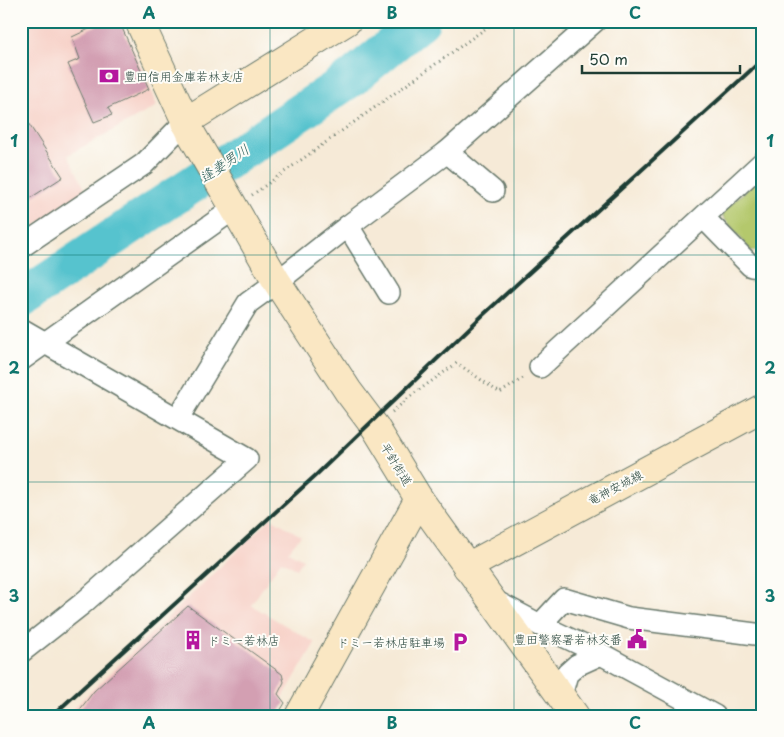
<svg xmlns="http://www.w3.org/2000/svg" width="784" height="737" font-family="'Playpen Sans','Klee One',sans-serif">
<style>
.built{fill:#f7d1c8}
.green{fill:#b4c86c;stroke:#6a8250}
.lines{fill:none;stroke-linecap:round;stroke-linejoin:round}
.river{stroke:#56c3ce;stroke-width:38}
.building{fill:#d39fb2}
.street-casing{stroke:#6a7a6d;stroke-width:24}
.secondary-casing{stroke:#6a7a6d;stroke-width:30}
.path{stroke:#6a7a6d;stroke-width:3;stroke-dasharray:1 4;stroke-linecap:butt}
.street{stroke:#fff;stroke-width:21}
.secondary{stroke:#fae7c3;stroke-width:28}
.rail{stroke:#1f3d34;stroke-width:4}
.grid{fill:none;stroke:#0f766e;stroke-width:1;stroke-opacity:0.55}
.labels{text-anchor:middle;dominant-baseline:central;stroke-width:4;stroke-linejoin:round;paint-order:stroke}
.poi-label{font-size:12px;fill:#1f3d34;stroke:#fdfcf7;text-anchor:start}
.street-label{font-size:12px;fill:#1f3d34;stroke:#fdfcf7}
.water-label{font-size:14px;font-style:italic;fill:#2d5e5a;stroke:#fdfcf7}
.neatline{fill:none;stroke:#0f766e;stroke-width:2}
.grid-label{font-size:16px;text-anchor:middle;font-weight:bold;fill:#0f766e}
</style>
<rect width="100%" height="100%" fill="#fdfcf7"/>
<filter id="ink" filterUnits="userSpaceOnUse"><feTurbulence type="fractalNoise" baseFrequency=".02" numOctaves="2"/><feDisplacementMap in="SourceGraphic" scale="10" xChannelSelector="R" yChannelSelector="G"/><feConvolveMatrix kernelMatrix="1 2 1 2 8 2 1 2 1" color-interpolation-filters="sRGB"/></filter>
<filter id="wash" filterUnits="userSpaceOnUse"><feTurbulence type="fractalNoise" baseFrequency=".0096" numOctaves="4" result="noise"/><feDisplacementMap in="SourceGraphic" scale="20" xChannelSelector="R" yChannelSelector="G"/><feGaussianBlur stdDeviation="1.12" result="paint"/><feColorMatrix in="noise" values="0 0 0 0 0 0 0 0 0 0 0 0 0 0 0 0 0 1.4 0 .05"/><feComposite in="paint" operator="in"/></filter>
<g filter="url(#wash)">
<rect width="100%" height="100%" fill="#f6ead7"/>
<g class="built">
<polygon points="28,21 121,21 157,106 68,155 87,193 21,235 21,26"/>
<polygon points="271,518 301,536 288,551 303,559 297,569 281,561 251,605 315,643 272,716 65,716"/>
</g>
<polygon class="green" points="763,175 763,251 751,251 723,217 723,211"/>
<g class="lines">
<polyline class="river" points="21,299 353,77 421,21"/>
</g>
<g id="blocks">
<g class="building">
<polygon points="106,21 119,21 149,89 108,108 112,115 94,122 68,64 80,59 72,37"/>
<polygon points="21,112 63,177 21,204"/>
<polygon points="188,606 282,674 284,682 278,694 285,703 277,716 75,716 94,691"/>
</g>
</g>
</g>
<g filter="url(#ink)">
<use href="#blocks" fill-opacity="0" stroke="#6a7a6d" stroke-width="1"/>
<g class="lines">
<defs>
<g id="street">
<polyline points="447,152 493,191"/>
<polyline points="704,218 751,266 763,267"/>
<polyline points="348,226 389,293"/>
<polyline points="21,247 144,164 185,122"/>
<polyline points="21,329 247,459 82,604 21,652"/>
<polyline points="21,360 235,208"/>
<polyline points="540,367 763,162"/>
<polyline points="178,418 248,303 277,282 348,226 447,152 595,21"/>
<polyline points="493,600 540,625 601,654 715,716"/>
<polyline points="540,625 564,599 629,618 763,635"/>
<polyline points="561,696 567,674 577,665 601,654"/>
</g>
<g id="secondary">
<polyline points="139,21 192,135 277,282 348,391 375,427 419,499 575,716"/>
<polyline points="185,122 347,21"/>
<polyline points="467,567 763,408"/>
<polyline points="299,716 419,499"/>
</g>
</defs>
<use href="#street" class="street-casing"/>
<use href="#secondary" class="secondary-casing"/>
<g class="path">
<polyline points="252,195 496,21"/>
<polyline points="392,412 412,395 457,363 500,393 523,378"/>
</g>
<use href="#street" class="street"/>
<use href="#secondary" class="secondary"/>
<polyline class="rail" points="52,716 315,476 483,315 763,59"/>
</g>
</g>
<path class="grid" d="M270 21V716M514 21V716M21 255H763M21 482H763"/>
<defs>
<symbol id="bank-bare" viewBox="-9 -9 18 18"><path d="M-6-4H6V4H-6ZM0-2.3a2.3 2.3 0 1 0 0 4.6a2.3 2.3 0 1 0 0-4.6Z" fill="#b5179e" stroke="#fdfcf7" stroke-width="2.5" paint-order="stroke"/></symbol>
<symbol id="civic-bare" viewBox="-9 -9 18 18"><path d="M-.6-6.5H3V-4.5H.6V-3L4-1V1h2V6H-6V1h2V-1L-.6-3ZM-1.2 2.5V6h2.4V2.5Z" fill="#b5179e" stroke="#fdfcf7" stroke-width="2.5" paint-order="stroke"/></symbol>
<symbol id="building-bare" viewBox="-9 -9 18 18"><path d="M-4-6H4V6H1V3H-1V6H-4ZM-2.5-4.3h1.7v1.8h-1.7ZM.8-4.3h1.7v1.8H.8ZM-2.5-1h1.7V.8h-1.7ZM.8-1h1.7V.8H.8Z" fill="#b5179e" stroke="#fdfcf7" stroke-width="2.5" paint-order="stroke"/></symbol>
<symbol id="parking-bare" viewBox="-9 -9 18 18"><path d="M-3.5-5.5H1a3.5 3.5 0 0 1 0 7H-1V5.5H-3.5ZM-1-3.4V-.6H.8a1.4 1.4 0 0 0 0-2.8Z" fill="#b5179e" stroke="#fdfcf7" stroke-width="2.5" paint-order="stroke"/></symbol>
</defs>
<g fill-rule="evenodd">
<use href="#bank-bare" x="95" y="62" width="28" height="28"/>
<use href="#civic-bare" x="623" y="625" width="28" height="28"/>
<use href="#building-bare" x="179" y="626" width="28" height="28"/>
<use href="#parking-bare" x="446" y="628" width="28" height="28"/>
</g>
<g class="labels">
<g class="poi-label">
<text x="124" y="76">豊田信用金庫若林支店</text>
<text x="622" y="639" text-anchor="end">豊田警察署若林交番</text>
<text x="208" y="640">ドミー若林店</text>
<text x="445" y="642" text-anchor="end">ドミー若林店駐車場</text>
</g>
<g class="street-label">
<text transform="translate(397 464) rotate(59)">平針街道</text>
<text transform="translate(615 487) rotate(-28)">竜神安城線</text>
</g>
<g class="water-label">
<text transform="translate(224 163) rotate(-34)">逢妻男川</text>
</g>
</g>
<rect width="784" height="737" fill="none" stroke="#fdfcf7" stroke-width="55"/>
<path d="M582 65v8h158v-8" fill="none" stroke="#1f3d34" stroke-width="2.5"/>
<text x="589" y="65" font-size="15" fill="#1f3d34" stroke="#fdfcf7" stroke-width="4" paint-order="stroke">50 m</text>
<rect x="28" y="28" width="728" height="682" class="neatline"/>
<g class="grid-label">
<text x="149" y="19">A</text>
<text x="392" y="19">B</text>
<text x="635" y="19">C</text>
<text x="14" y="147">1</text>
<text x="770" y="147">1</text>
<text x="14" y="374">2</text>
<text x="770" y="374">2</text>
<text x="14" y="602">3</text>
<text x="770" y="602">3</text>
<text x="149" y="729">A</text>
<text x="392" y="729">B</text>
<text x="635" y="729">C</text>
</g>
</svg>
